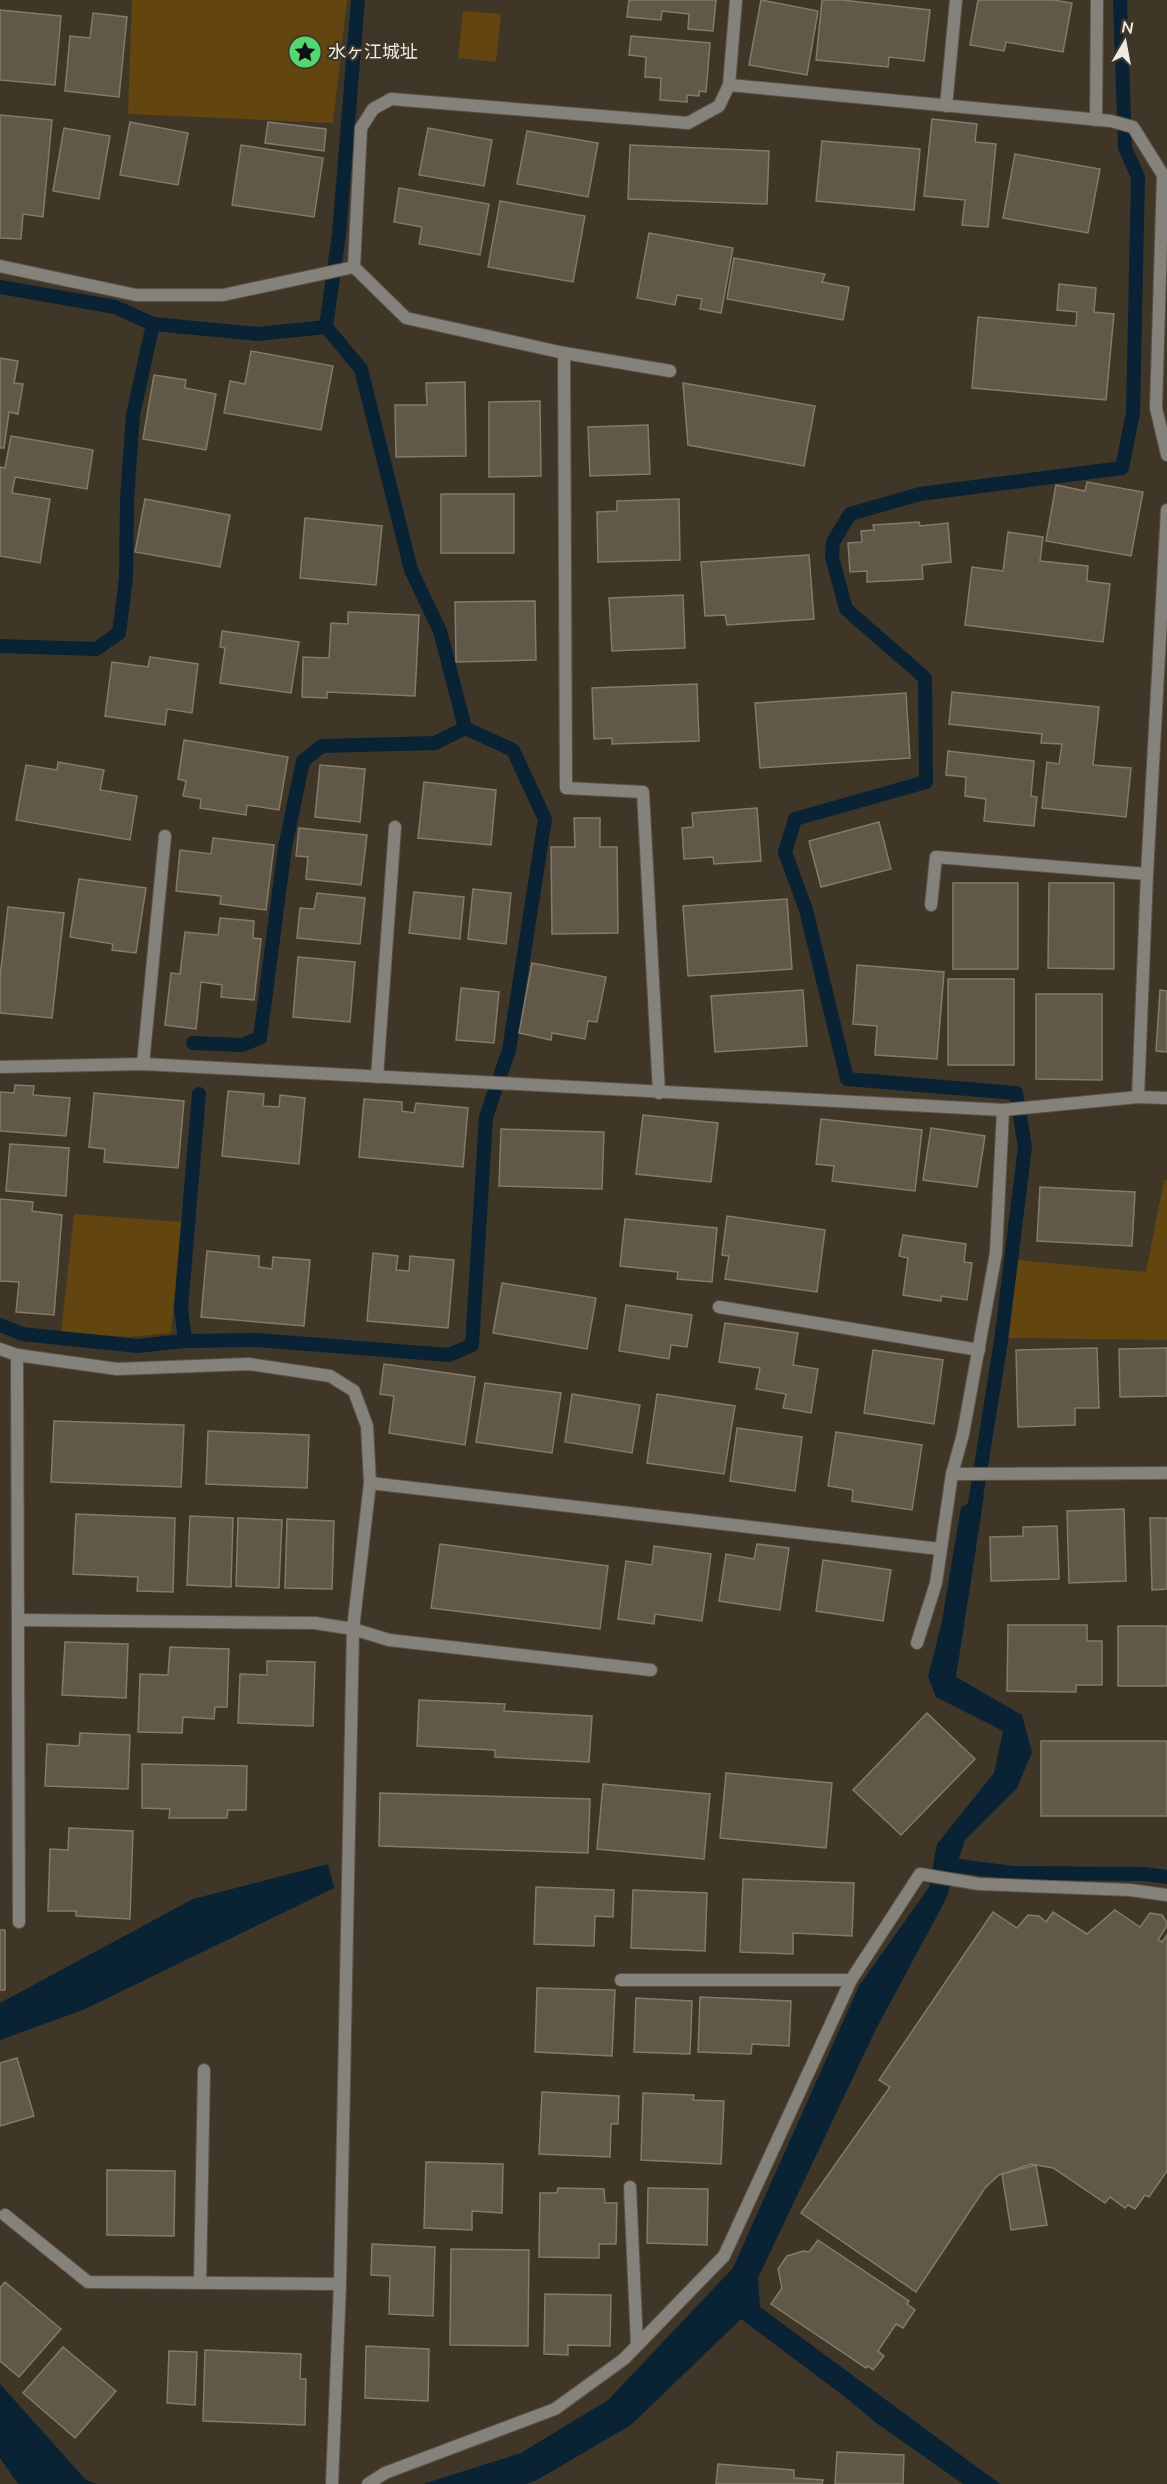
<svg xmlns="http://www.w3.org/2000/svg" width="1167" height="2484" font-family="'Nunito Sans','Noto Sans JP',sans-serif">
<style>
.green{fill:#634510}
.water{fill:#092335}
.lines{fill:none;stroke-linecap:round;stroke-linejoin:round}
.stream{stroke:#092335;stroke-width:14}
.building{fill:#62584a;stroke:#847a6a;stroke-width:1.5}
.street-casing{stroke:#5b5346;stroke-width:14}
.street{stroke:#85827b;stroke-width:12}
.labels{text-anchor:middle;dominant-baseline:central;stroke-width:4.5;stroke-linejoin:round;paint-order:stroke}
.poi-label{font-size:18px;fill:#f0eae1;stroke:#3f3628;text-anchor:start}
</style>
<rect width="100%" height="100%" fill="#3f3628"/>
<g class="green">
<polygon points="132,0 347,0 333,123 128,114"/>
<polygon points="463,11 501,14 496,62 458,58"/>
<polygon points="1164,1180 1167,1180 1167,1340 1008,1338 1018,1260 1146,1272"/>
<polygon points="74,1214 181,1222 171,1333 129,1337 61,1332"/>
</g>
<g class="water">
<polygon points="984,1496 956,1677 1022,1715 1032,1752 1017,1788 965,1840 946,1899 876,2029 758,2278 760,2307 1000,2484 963,2484 875,2422 845,2397 741,2319 631,2425 537,2480 526,2484 423,2484 521,2453 608,2400 733,2268 859,1986 929,1887 937,1844 994,1773 1003,1731 936,1697 928,1677 942,1621 961,1507"/>
<polygon points="328,1864 334,1888 83,2010 0,2040 0,2003 193,1899"/>
<polygon points="0,2384 86,2480 97,2484 18,2484 0,2458"/>
</g>
<g class="lines">
<g class="stream">
<polyline points="358,0 339,234 326,327 361,369 411,570 440,631 465,728"/>
<polyline points="0,287 115,307 153,324 258,334 326,327"/>
<polyline points="0,646 96,649 119,633 126,578 127,499 133,415 153,324"/>
<polyline points="193,1043 242,1045 260,1038 285,847 303,761 322,746 435,743 465,728"/>
<polyline points="0,1325 22,1334 137,1346 185,1341 256,1340 449,1355 472,1345 486,1117 509,1050 545,819 513,750 465,728"/>
<polyline points="185,1341 181,1309 199,1094"/>
<polyline points="973,1516 1001,1341 1025,1147 1016,1093 847,1079 806,910 785,852 795,819 926,782 925,678 846,609 832,557 833,542 850,514 920,494 1122,468 1133,413 1138,177 1125,148 1120,0"/>
<polyline points="951,1865 1013,1873 1145,1874 1167,1877"/>
</g>
</g>
<g class="building">
<polygon points="629,0 716,0 713,31 688,29 689,14 662,11 661,20 627,17"/>
<polygon points="761,0 818,11 807,75 749,65"/>
<polygon points="822,0 842,0 930,10 924,61 889,57 888,67 816,60"/>
<polygon points="978,0 1053,0 1072,3 1063,52 1006,42 1004,51 970,45"/>
<polygon points="0,10 61,16 55,85 0,80"/>
<polygon points="93,13 127,17 119,97 65,91 70,36 90,38"/>
<polygon points="631,36 710,43 706,92 699,91 699,96 687,95 687,102 660,100 661,78 645,77 646,57 629,55"/>
<polygon points="0,115 52,120 43,217 23,214 21,239 0,238"/>
<polygon points="932,119 977,124 975,142 996,144 988,227 962,225 965,200 924,196"/>
<polygon points="130,122 188,133 178,185 120,175"/>
<polygon points="268,122 326,129 324,151 265,143"/>
<polygon points="64,128 110,136 99,199 53,191"/>
<polygon points="428,128 492,140 484,186 419,175"/>
<polygon points="527,131 598,143 588,197 517,184"/>
<polygon points="822,141 920,149 914,210 816,201"/>
<polygon points="241,145 323,158 314,217 232,205"/>
<polygon points="630,145 769,151 767,204 628,199"/>
<polygon points="1015,154 1100,169 1088,233 1003,218"/>
<polygon points="399,188 489,204 480,255 419,244 422,227 394,222"/>
<polygon points="500,201 585,216 573,282 488,267"/>
<polygon points="649,233 733,248 721,313 700,309 702,299 677,295 675,305 637,298"/>
<polygon points="734,258 825,274 822,282 849,287 843,320 727,299"/>
<polygon points="1059,284 1096,288 1094,312 1114,314 1106,400 972,388 978,317 1076,326 1077,312 1057,310"/>
<polygon points="251,351 333,366 321,430 224,413 230,381 245,384"/>
<polygon points="0,358 18,361 14,383 23,384 18,414 9,412 4,448 0,448"/>
<polygon points="154,375 186,380 185,388 216,394 206,450 143,439"/>
<polygon points="465,382 466,456 396,457 395,405 427,405 426,383"/>
<polygon points="683,383 815,406 804,466 688,445"/>
<polygon points="540,401 541,476 489,477 489,402"/>
<polygon points="648,425 650,474 590,476 588,427"/>
<polygon points="11,436 93,450 87,489 15,477 12,493 50,499 40,563 0,556 0,467 5,468"/>
<polygon points="1087,482 1143,492 1131,556 1046,541 1056,485 1085,491"/>
<rect x="441" y="494" width="73" height="59"/>
<polygon points="145,499 230,515 220,567 135,552"/>
<polygon points="679,499 680,560 598,562 597,512 617,511 617,501"/>
<polygon points="305,518 382,526 376,585 300,578"/>
<polygon points="919,522 920,526 948,523 951,562 922,565 923,579 867,582 867,571 850,572 848,543 862,542 861,531 874,530 873,525"/>
<polygon points="1008,532 1043,537 1040,561 1088,566 1087,581 1110,584 1103,642 965,625 972,567 1003,571"/>
<polygon points="809,555 814,619 727,625 725,615 705,616 701,562"/>
<polygon points="683,595 685,648 612,651 609,598"/>
<polygon points="535,601 536,660 456,662 455,602"/>
<polygon points="348,612 419,615 415,696 327,692 327,698 302,697 303,657 329,658 331,623 348,624"/>
<polygon points="222,631 299,642 291,693 220,683 225,648 220,647"/>
<polygon points="150,657 198,664 192,713 167,709 165,725 105,716 112,662 148,667"/>
<polygon points="697,684 699,741 612,744 612,738 594,739 592,688"/>
<polygon points="952,692 1099,707 1093,765 1131,768 1126,817 1042,808 1047,762 1059,764 1062,744 1041,743 1042,734 949,724"/>
<polygon points="906,693 910,758 760,768 755,703"/>
<polygon points="184,740 288,757 279,810 247,805 246,815 200,808 201,799 183,796 186,781 178,779"/>
<polygon points="948,751 1034,761 1031,796 1037,797 1034,826 984,821 986,799 965,796 966,777 946,775"/>
<polygon points="58,762 104,770 100,790 137,796 130,840 16,820 26,765 57,770"/>
<polygon points="320,765 365,769 360,822 315,817"/>
<polygon points="424,782 496,790 491,845 418,838"/>
<polygon points="757,808 761,861 714,864 713,857 684,859 682,828 693,827 692,813"/>
<polygon points="574,818 600,818 600,847 617,847 618,933 552,934 551,847 575,847"/>
<polygon points="879,822 891,869 821,887 809,841"/>
<polygon points="299,828 367,835 361,885 306,879 308,857 296,856"/>
<polygon points="213,838 274,845 266,910 220,904 221,896 176,891 180,850 211,854"/>
<polygon points="79,879 146,888 136,953 112,950 113,944 70,937"/>
<rect x="953" y="883" width="65" height="86"/>
<polygon points="1049,883 1114,883 1114,969 1048,968"/>
<polygon points="473,889 511,893 506,944 468,939"/>
<polygon points="414,892 464,897 460,939 409,933"/>
<polygon points="317,893 365,898 360,944 297,938 300,908 314,909"/>
<polygon points="787,899 792,969 688,976 683,906"/>
<polygon points="8,907 64,913 52,1018 0,1013 0,977"/>
<polygon points="220,918 254,921 253,938 261,939 254,1000 221,997 222,985 201,982 196,1029 165,1025 171,973 180,974 185,932 218,935"/>
<polygon points="298,957 355,962 350,1022 293,1017"/>
<polygon points="532,963 606,977 597,1022 588,1021 585,1039 552,1033 551,1040 519,1033"/>
<polygon points="857,965 944,972 937,1059 875,1055 877,1026 853,1024"/>
<rect x="948" y="979" width="66" height="86"/>
<polygon points="461,988 499,992 494,1043 456,1040"/>
<polygon points="803,990 807,1046 715,1052 711,996"/>
<polygon points="1160,990 1167,991 1167,1052 1156,1051"/>
<polygon points="1036,994 1102,994 1102,1080 1036,1079"/>
<polygon points="15,1085 34,1086 33,1095 70,1098 66,1136 0,1131 0,1092 14,1093"/>
<polygon points="228,1091 264,1094 263,1106 279,1107 280,1095 305,1098 299,1164 222,1156"/>
<polygon points="94,1093 184,1101 178,1168 104,1162 105,1149 89,1147"/>
<polygon points="364,1099 402,1102 402,1111 414,1113 416,1103 468,1108 463,1167 359,1157"/>
<polygon points="643,1115 718,1123 711,1182 636,1174"/>
<polygon points="821,1119 922,1130 915,1191 832,1181 834,1166 816,1164"/>
<polygon points="931,1128 985,1136 977,1187 923,1180"/>
<polygon points="501,1129 604,1132 602,1189 499,1186"/>
<polygon points="10,1144 69,1148 66,1196 6,1191"/>
<polygon points="1040,1187 1135,1192 1132,1246 1037,1241"/>
<polygon points="0,1199 33,1202 32,1211 62,1215 54,1315 16,1312 19,1282 0,1281"/>
<polygon points="727,1216 825,1230 817,1292 725,1279 729,1256 722,1255"/>
<polygon points="625,1219 717,1228 712,1282 677,1279 678,1272 620,1266"/>
<polygon points="903,1235 966,1244 964,1262 972,1263 967,1300 941,1296 941,1301 903,1295 908,1258 899,1256"/>
<polygon points="207,1251 259,1256 259,1267 272,1269 273,1257 310,1260 304,1326 201,1317"/>
<polygon points="373,1253 398,1256 396,1270 409,1271 410,1256 454,1260 448,1328 367,1321"/>
<polygon points="502,1283 596,1298 587,1349 493,1333"/>
<polygon points="626,1305 692,1315 687,1347 671,1345 669,1359 619,1351"/>
<polygon points="725,1323 798,1333 793,1365 818,1369 811,1413 783,1408 786,1394 756,1389 760,1368 719,1362"/>
<polygon points="1097,1348 1099,1408 1075,1408 1075,1425 1018,1427 1016,1350"/>
<polygon points="1167,1348 1167,1396 1120,1397 1119,1349"/>
<polygon points="873,1350 943,1360 934,1424 864,1413"/>
<polygon points="384,1364 475,1377 465,1445 389,1433 394,1396 380,1394"/>
<polygon points="485,1383 561,1393 552,1453 476,1442"/>
<polygon points="572,1394 640,1405 632,1453 565,1442"/>
<polygon points="657,1394 735,1406 724,1474 647,1463"/>
<polygon points="54,1421 184,1425 181,1487 51,1482"/>
<polygon points="737,1428 802,1437 795,1491 730,1481"/>
<polygon points="208,1431 309,1435 307,1488 206,1484"/>
<polygon points="836,1432 922,1445 912,1510 852,1501 853,1490 828,1486"/>
<polygon points="1124,1509 1126,1581 1069,1583 1067,1511"/>
<polygon points="76,1514 175,1518 173,1592 137,1591 138,1577 73,1574"/>
<polygon points="190,1516 233,1518 231,1587 187,1585"/>
<polygon points="238,1518 282,1520 279,1588 236,1586"/>
<polygon points="1150,1518 1167,1518 1167,1589 1152,1590"/>
<polygon points="287,1519 334,1521 332,1589 285,1588"/>
<polygon points="1057,1526 1059,1579 991,1581 990,1537 1023,1536 1023,1527"/>
<polygon points="440,1544 608,1566 600,1629 431,1608"/>
<polygon points="757,1544 789,1548 780,1610 719,1601 726,1554 754,1559"/>
<polygon points="654,1546 711,1554 702,1621 655,1614 654,1624 618,1619 626,1561 652,1565"/>
<polygon points="823,1560 891,1570 883,1621 816,1611"/>
<polygon points="1008,1625 1087,1625 1087,1641 1102,1641 1102,1685 1076,1685 1076,1692 1007,1691"/>
<rect x="1118" y="1626" width="49" height="60"/>
<polygon points="65,1642 128,1644 126,1698 62,1695"/>
<polygon points="170,1647 229,1649 227,1707 215,1707 214,1719 183,1717 182,1733 138,1732 140,1674 168,1675"/>
<polygon points="267,1661 315,1662 313,1726 238,1723 240,1674 267,1675"/>
<polygon points="419,1700 505,1704 504,1711 592,1716 589,1762 495,1757 495,1750 417,1746"/>
<polygon points="927,1713 975,1759 901,1835 853,1790"/>
<polygon points="80,1733 130,1735 128,1789 45,1786 47,1744 79,1746"/>
<rect x="1041" y="1741" width="126" height="75"/>
<polygon points="142,1764 247,1766 246,1810 228,1810 227,1818 169,1818 170,1809 142,1808"/>
<polygon points="726,1773 832,1783 826,1848 720,1838"/>
<polygon points="603,1784 710,1794 704,1859 597,1849"/>
<polygon points="380,1793 590,1799 588,1853 379,1846"/>
<polygon points="69,1828 133,1831 130,1919 76,1916 76,1911 48,1911 50,1849 68,1850"/>
<polygon points="743,1879 854,1883 852,1936 793,1933 793,1954 740,1952"/>
<polygon points="536,1887 614,1890 613,1917 595,1916 594,1946 534,1944"/>
<polygon points="633,1890 707,1893 705,1951 631,1948"/>
<polygon points="1115,1910 1140,1927 1150,1913 1162,1915 1166,1921 1166,1927 1158,1940 1162,1942 1167,1935 1167,2171 1149,2197 1145,2195 1135,2209 1128,2205 1125,2208 1110,2197 1105,2203 1053,2168 1031,2164 999,2175 985,2188 916,2292 801,2213 890,2087 879,2080 993,1912 1017,1928 1028,1915 1039,1916 1046,1922 1053,1912 1087,1934"/>
<rect x="0" y="1930" width="5" height="60"/>
<polygon points="537,1988 615,1990 612,2056 535,2052"/>
<polygon points="700,1997 791,2001 789,2046 752,2044 751,2054 698,2052"/>
<polygon points="636,1998 692,2001 690,2054 634,2052"/>
<polygon points="17,2058 34,2116 0,2126 0,2063"/>
<polygon points="542,2092 619,2096 618,2124 611,2124 610,2157 539,2154"/>
<polygon points="643,2093 694,2095 693,2100 724,2101 721,2164 641,2160"/>
<polygon points="426,2162 503,2164 502,2213 472,2211 472,2230 424,2228"/>
<polygon points="1036,2165 1047,2225 1011,2230 1002,2174"/>
<polygon points="107,2170 175,2171 174,2236 107,2235"/>
<polygon points="558,2188 604,2189 605,2203 617,2203 616,2244 599,2244 599,2258 539,2257 540,2193 557,2193"/>
<polygon points="648,2188 708,2189 707,2245 647,2243"/>
<polygon points="818,2240 909,2301 907,2304 915,2310 903,2328 896,2324 878,2351 884,2356 873,2370 868,2366 866,2368 771,2304 782,2288 778,2269 787,2256 803,2251 809,2252"/>
<polygon points="372,2244 435,2247 433,2316 389,2314 390,2276 371,2275"/>
<polygon points="451,2249 529,2250 528,2346 450,2345"/>
<polygon points="5,2282 61,2329 19,2377 0,2361 0,2288"/>
<polygon points="545,2294 611,2295 610,2346 568,2345 568,2355 544,2354"/>
<polygon points="366,2346 429,2349 428,2401 365,2398"/>
<polygon points="63,2347 116,2391 75,2438 23,2393"/>
<polygon points="205,2350 301,2354 300,2379 306,2379 305,2425 203,2421"/>
<polygon points="169,2351 197,2352 195,2405 167,2403"/>
<polygon points="837,2452 904,2455 903,2484 835,2484"/>
<polygon points="718,2464 794,2470 794,2478 823,2480 822,2484 716,2484"/>
</g>
<g class="lines">
<defs>
<g id="street">
<polyline points="729,85 1111,121 1133,127 1163,175 1156,408 1167,455"/>
<polyline points="946,106 956,0"/>
<polyline points="1096,120 1097,0"/>
<polyline points="0,266 136,295 223,295 354,267 361,128 373,109 391,99 688,123 719,106 729,85 736,0"/>
<polyline points="354,267 406,318 564,353 670,371"/>
<polyline points="564,353 566,788 643,792 659,1093"/>
<polyline points="931,905 936,857 1147,874"/>
<polyline points="143,1064 165,836"/>
<polyline points="0,1067 143,1064 1003,1110 1138,1097 1167,1098"/>
<polyline points="377,1077 395,827"/>
<polyline points="1138,1097 1147,874 1167,510"/>
<polyline points="719,1307 979,1350"/>
<polyline points="0,1349 17,1355 117,1369 249,1364 330,1376 354,1391 367,1426 370,1483 353,1629 340,2284 332,2484"/>
<polyline points="17,1355 19,1922"/>
<polyline points="952,1474 1167,1473"/>
<polyline points="370,1483 940,1549"/>
<polyline points="18,1620 315,1623 353,1629 389,1640 651,1670"/>
<polyline points="917,1643 936,1583 952,1474 963,1434 996,1253 1003,1110"/>
<polyline points="621,1980 851,1980"/>
<polyline points="630,2187 637,2345"/>
<polyline points="5,2215 88,2282 340,2284"/>
<polyline points="200,2283 204,2070"/>
<polyline points="368,2484 385,2473 555,2409 624,2359 724,2256 851,1980 920,1874 979,1884 1130,1890 1167,1895"/>
</g>
</defs>
<use href="#street" class="street-casing"/>
<use href="#street" class="street"/>
</g>
<defs>
<symbol id="sight-disc" viewBox="-11 -11 22 22"><circle r="9.5" fill="#56d671" stroke="#3f3628"/><path d="M0-6L1.8-2.2L6-1.7L2.9 1.2L3.7 5.4L0 3.3L-3.7 5.4L-2.9 1.2L-6-1.7L-1.8-2.2Z" fill="#111"/></symbol>
</defs>
<g fill-rule="evenodd">
<use href="#sight-disc" x="286" y="33" width="38" height="38"/>
</g>
<g class="labels">
<g class="poi-label">
<text x="328" y="52">水ヶ江城址</text>
</g>
</g>
<g transform="translate(1125 42) rotate(10)" stroke="#3f3628" stroke-width="4.5" paint-order="stroke">
<path d="M0-4.5L10 22L0 15L-10 22Z" fill="#f0eae1"/>
<text y="-9" font-size="16" font-weight="bold" text-anchor="middle" fill="#f0eae1">N</text>
</g>
</svg>
